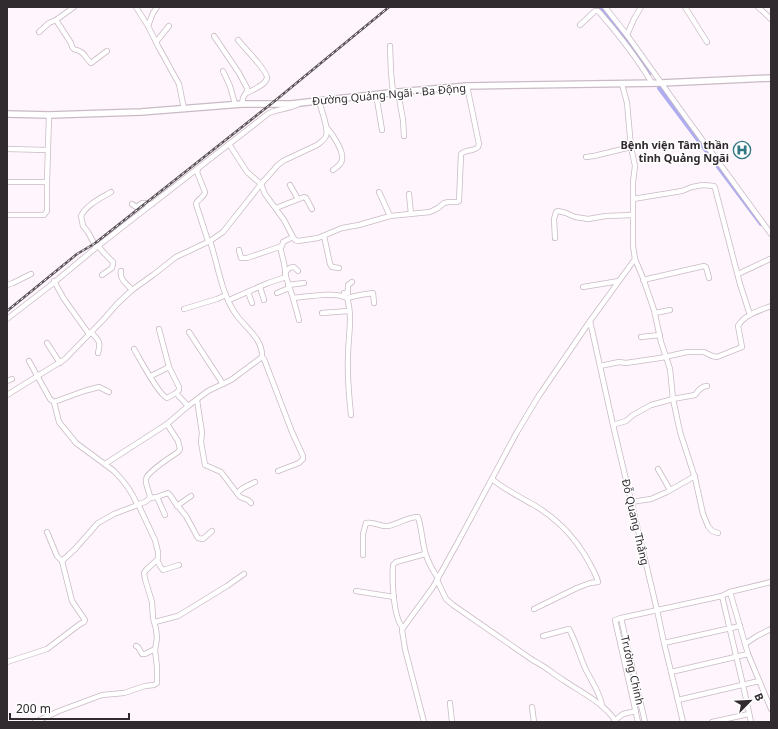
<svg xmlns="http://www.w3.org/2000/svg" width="778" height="729" font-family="'Noto Sans',sans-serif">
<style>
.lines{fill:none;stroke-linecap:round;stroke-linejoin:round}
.canal{stroke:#afadf1;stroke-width:4}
.minor-casing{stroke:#c9bac5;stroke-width:6}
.major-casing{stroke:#c9bac5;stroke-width:8}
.minor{stroke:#fff;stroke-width:4.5}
.major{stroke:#fff;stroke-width:5.5}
.rail-casing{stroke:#5a5359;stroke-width:2.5}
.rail{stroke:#fff;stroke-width:1;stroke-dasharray:3;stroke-linecap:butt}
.labels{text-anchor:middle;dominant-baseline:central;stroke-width:3;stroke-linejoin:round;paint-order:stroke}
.street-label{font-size:11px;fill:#312b30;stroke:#fff}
.poi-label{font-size:11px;font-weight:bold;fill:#312b30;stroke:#fff;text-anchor:end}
</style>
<rect width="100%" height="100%" fill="#fff5fc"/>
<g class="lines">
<g class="canal">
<polyline points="600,7 636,51 650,73"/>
<polyline points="659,88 761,224"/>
</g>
<defs>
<g id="minor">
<polyline points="136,7 148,26 158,46 179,84 184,109"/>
<polyline points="605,7 627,35 682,112 771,234"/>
<polyline points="685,7 707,42"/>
<polyline points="758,7 771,19"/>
<path d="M56 20 71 43C73 52 75 48 81 52 85 54 87 60 91 63L107 51"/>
<path d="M580 25 595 11H598L600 13C619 35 637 58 652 83"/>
<polyline points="148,26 153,13 157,7"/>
<polyline points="39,32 49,23 56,20 74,7"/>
<polyline points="627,35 634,19 641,7"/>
<polyline points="214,36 239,73 247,88 247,91 243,98 242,104"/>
<path d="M238 40C243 46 268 72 267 78 266 85 252 90 247 93"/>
<polyline points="156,42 169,26"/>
<polyline points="390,46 391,73 393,92"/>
<polyline points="223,71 230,86 235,104"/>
<polyline points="622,84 627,103 631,147 635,166 633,182 633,246 635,259 643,278 654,310 661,342 670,369 673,399 676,413 680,432 695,478 703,514 708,526 712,531 718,533"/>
<polyline points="398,92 403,120 404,136"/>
<polyline points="376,94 382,130"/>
<path d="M327 128C333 135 344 151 342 160 341 165 337 167 333 170"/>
<path d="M229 144 247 172 261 184 265 194 284 220 293 237 295 240 298 241 318 238 342 228 359 225 390 216 430 212 438 208 444 203 449 202H457L459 201 461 154C466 149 473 152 478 147L479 144 467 86"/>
<polyline points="7,149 48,150"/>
<polyline points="586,157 594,156 631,147"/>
<path d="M198 169 197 172 205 192C204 198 197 199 196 204L208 241"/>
<polyline points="7,182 47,182"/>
<polyline points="290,185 298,199"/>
<polyline points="379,192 390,216"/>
<polyline points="409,194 411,214"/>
<polyline points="633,199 682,191 692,187 703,185 714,186 715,188 740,284 750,315"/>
<polyline points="132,204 136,207 142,203 152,204"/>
<polyline points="276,208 304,197 306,198 312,209"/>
<polyline points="7,215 44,215 47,211 47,182 49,115"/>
<polyline points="324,236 330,264 332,267 339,268"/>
<polyline points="555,238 554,219 556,212 558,211 566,213 575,217 588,219 606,216 633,215"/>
<polyline points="98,246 105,254 113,262 113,264 112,268 102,275"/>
<path d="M96 247 88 232 83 226 81 216C86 205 101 198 111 192"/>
<path d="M280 247 284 263 286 277 293 298C306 297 336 291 347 298 353 316 348 338 348 357 347 376 349 396 351 415"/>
<polyline points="239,250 241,258 247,258 282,246 283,242 293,237"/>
<path d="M121 271C119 279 127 284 132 290"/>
<path d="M285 273C288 269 289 267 294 267L298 271"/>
<polyline points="738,274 770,259"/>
<polyline points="643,280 704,266 706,267 709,278"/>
<polyline points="54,281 64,299 89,334"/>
<polyline points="7,285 13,283 31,274"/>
<polyline points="288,285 304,283"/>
<polyline points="260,287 264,300"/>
<polyline points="583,287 619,281"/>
<polyline points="248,292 252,303"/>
<polyline points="277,293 289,288"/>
<polyline points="344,297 344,293 348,293 348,285 352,282"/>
<polyline points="293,298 299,320"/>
<polyline points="347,298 360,295 373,293 374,303"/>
<polyline points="229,300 268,283 286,277"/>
<polyline points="184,309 217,299 226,295"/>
<polyline points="322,313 348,311"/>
<polyline points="655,313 670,310"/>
<path d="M7 319 51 285 98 246 269 113C278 109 288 109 297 105"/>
<polyline points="590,321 613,425 657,610 664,643 675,688 683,722"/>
<polyline points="159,329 169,367 179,387 179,390 176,393 188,406"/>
<path d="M91 332C99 341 101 341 98 353"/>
<polyline points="189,332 223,384"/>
<polyline points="641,337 660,335"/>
<polyline points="47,343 60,363"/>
<path d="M134 349C140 359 158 394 167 398L176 393"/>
<polyline points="262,357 264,359 292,432 303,456 303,459 299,463 278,471"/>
<path d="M600 366 619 362 626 363 660 358 687 352H704L712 356 717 357 742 347 738 326C745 314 759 311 771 306"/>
<polyline points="151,376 169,367"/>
<polyline points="7,381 12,379"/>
<path d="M7 395 65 359 103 320 117 304 132 290 153 275 176 257 210 241 223 232 261 184 278 165 283 161 317 145C320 143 324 140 326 136 329 128 321 110 319 101"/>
<polyline points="197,400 202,433 201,442 205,465 221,472 240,497 248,500 251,503"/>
<polyline points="54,402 84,391 99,387 109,392"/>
<path d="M613 425 626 421 633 415 651 405 673 399 695 395C698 391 701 386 707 386"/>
<path d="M105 464 167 424 188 406 208 391 231 380 262 357C263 338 244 327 235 313 221 292 218 265 210 241"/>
<polyline points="658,469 670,490"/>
<path d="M492 479C505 490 520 497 534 505 556 518 573 535 586 557 590 565 596 573 598 582L590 583 577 588 534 609"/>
<polyline points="237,493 243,488 255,482"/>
<polyline points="157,497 165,515"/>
<polyline points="150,498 157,497 168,493 170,495 176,504 186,516 198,538 203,539 212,531"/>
<polyline points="631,502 651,499 667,492 695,476"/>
<path d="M136 505 145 502 150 498C150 492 145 485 146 479 147 472 171 457 178 452L180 449 178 441 167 424"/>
<polyline points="177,506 191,496"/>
<polyline points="47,532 57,556 62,561"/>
<path d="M363 555V534L366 523C374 521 380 527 388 526 399 524 407 517 418 517 422 529 422 543 426 555 429 564 433 571 438 578"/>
<polyline points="157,560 160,566 163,570 179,565"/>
<path d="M437 580 446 599 453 605 534 661C545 666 553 674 563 680 581 692 602 702 615 720"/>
<polyline points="356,591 394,597"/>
<polyline points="730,592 748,654 771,709"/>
<polyline points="722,596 743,685 751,722"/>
<polyline points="621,618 645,722"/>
<polyline points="155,622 178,616 227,586 244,574"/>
<path d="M403 628C393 618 392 579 393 565L396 562 425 554"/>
<path d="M543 636 569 629C576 642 580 657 586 670 592 682 600 693 602 705"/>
<polyline points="664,643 740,626"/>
<polyline points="745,644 757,636 771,629"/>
<polyline points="136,646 138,647 142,654 145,654 155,649"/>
<path d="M7 662 47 649 80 624 84 622 85 620 72 601 62 561 75 549 98 523 114 514 135 506 137 504C132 492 123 480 114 471L76 443 59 422 54 402 50 399 29 361"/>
<polyline points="671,672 748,654"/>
<polyline points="678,700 759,681"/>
<polyline points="450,703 452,722"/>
<polyline points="532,707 534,722"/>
<polyline points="614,721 623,714 636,711"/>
<polyline points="35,722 59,711 102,695 124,693 145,686 154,685 157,683 157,667 155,650 157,638 156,629 153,618 152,602 145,579 144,573 146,570 157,560 158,558 158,552 155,540 138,504"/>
<polyline points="424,722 405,649 402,630 403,628 433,587 458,542 517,432 538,397 590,321 635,259"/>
<polyline points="638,722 615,620 621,618 722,596 730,592 771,582"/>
<polyline points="712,722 749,714"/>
</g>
<polyline id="major" points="7,114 49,115 141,112 242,104 291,104 398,92 467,86 661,83 771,78"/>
</defs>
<use href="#minor" class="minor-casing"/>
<use href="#major" class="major-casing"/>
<use href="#minor" class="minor"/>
<use href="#major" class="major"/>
<defs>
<polyline id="rail" points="7,311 77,254 94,244 271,104 389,7"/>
</defs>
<use href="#rail" class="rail-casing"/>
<use href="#rail" class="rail"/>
</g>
<defs>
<symbol id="hospital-ring" viewBox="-11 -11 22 22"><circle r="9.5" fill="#fff" stroke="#317784" stroke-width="1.5"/><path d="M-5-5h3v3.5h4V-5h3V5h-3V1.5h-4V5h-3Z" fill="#317784"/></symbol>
</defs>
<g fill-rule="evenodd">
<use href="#hospital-ring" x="732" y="140" width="20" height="20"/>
</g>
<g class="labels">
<g class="street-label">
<text transform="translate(389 94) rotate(-5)">Đường Quảng Ngãi - Ba Động</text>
<text transform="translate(636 522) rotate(77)">Đỗ Quang Thắng</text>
<text transform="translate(633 670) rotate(77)">Trường Chinh</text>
</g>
<g class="poi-label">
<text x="729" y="144">Bệnh viện Tâm thần<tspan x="729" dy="13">tỉnh Quảng Ngãi</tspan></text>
</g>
</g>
<rect width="778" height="729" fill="none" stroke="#312b30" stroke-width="16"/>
<g transform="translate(750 701) rotate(66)" stroke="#ffffff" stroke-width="3" paint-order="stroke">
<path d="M0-3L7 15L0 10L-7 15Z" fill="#312b30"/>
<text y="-6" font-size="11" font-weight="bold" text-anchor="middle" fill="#312b30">B</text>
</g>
<path d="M10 713v6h119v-6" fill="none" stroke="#312b30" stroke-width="2"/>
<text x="16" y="713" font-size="12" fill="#312b30" stroke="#ffffff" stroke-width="3" paint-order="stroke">200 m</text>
</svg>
